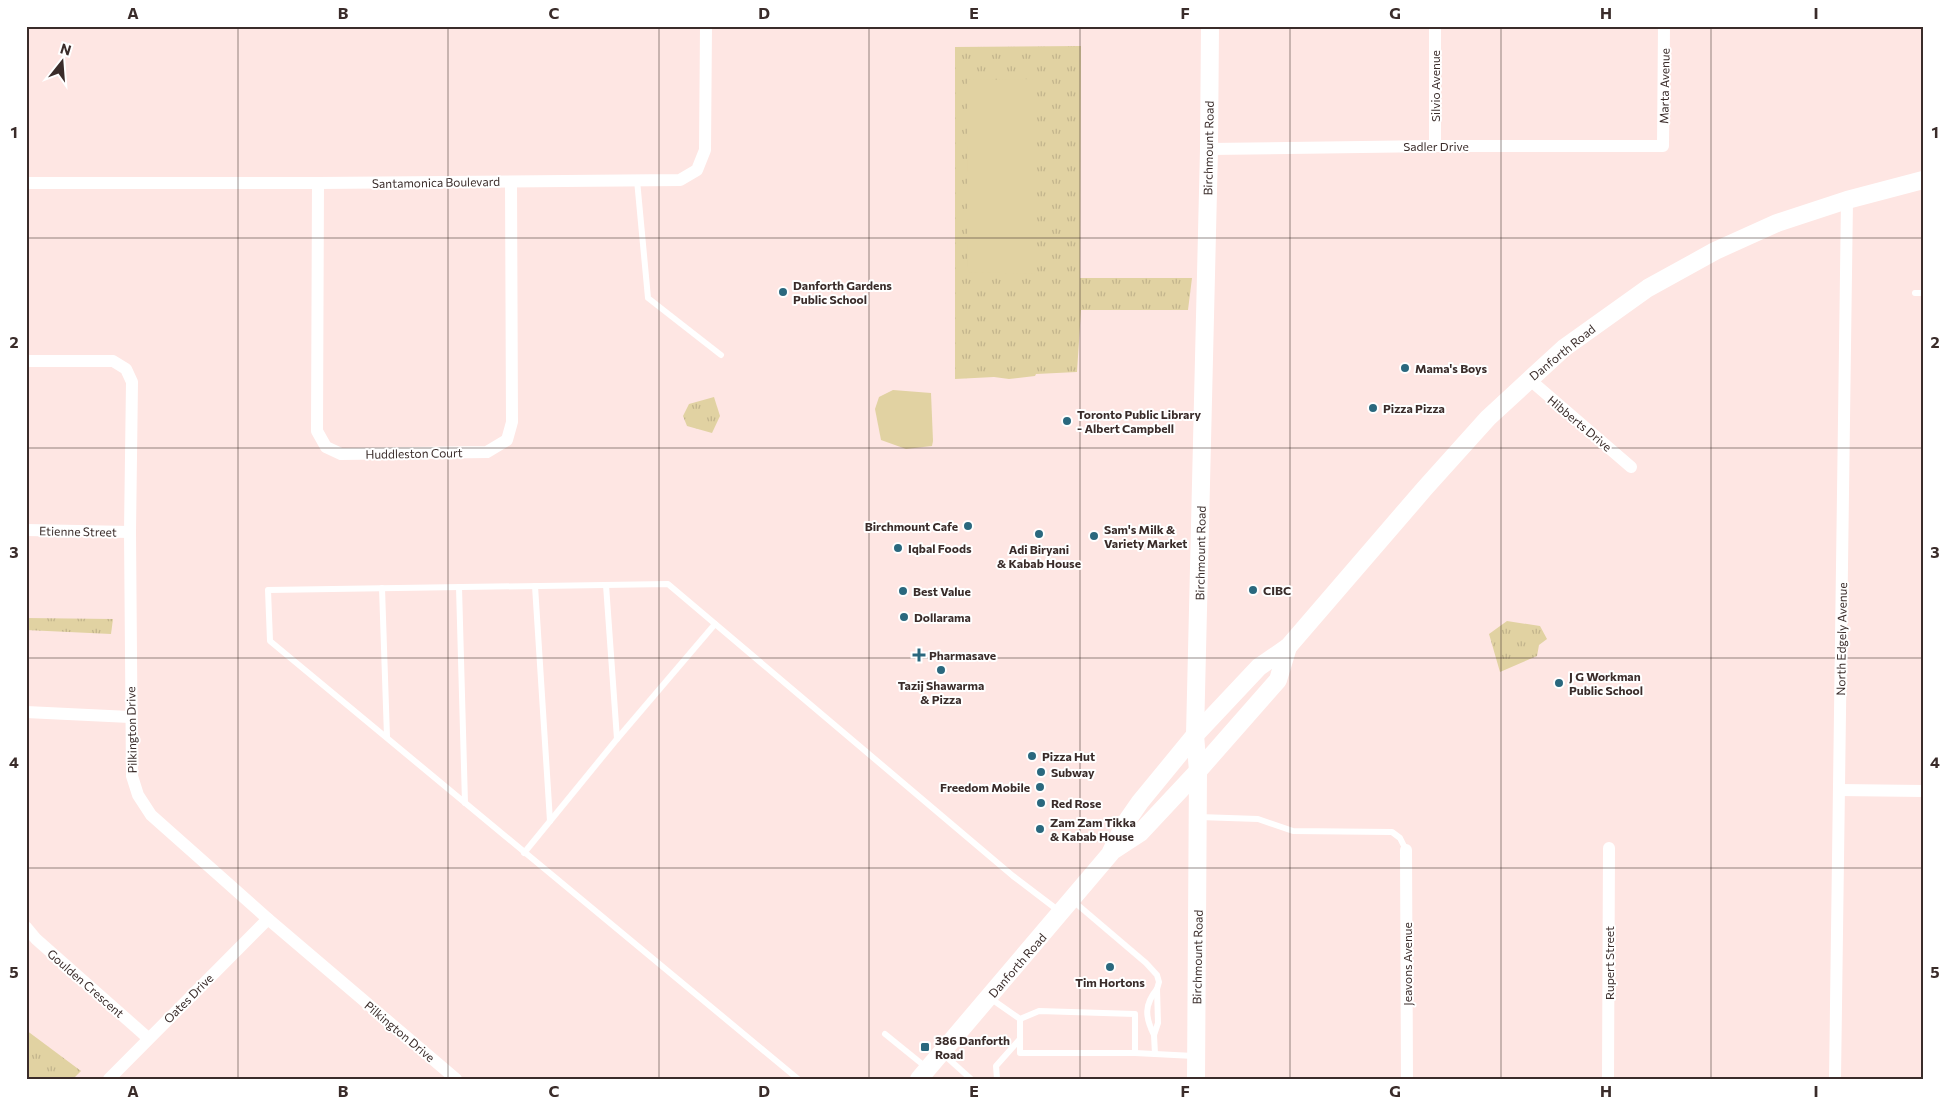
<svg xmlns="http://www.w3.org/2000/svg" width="1949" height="1105" font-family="Commissioner,sans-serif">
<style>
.grass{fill:url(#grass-tufts)}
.pitch{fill:#e1d2a2}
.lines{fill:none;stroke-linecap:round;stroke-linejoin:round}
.service{stroke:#fff;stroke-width:6}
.minor{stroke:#fff;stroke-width:12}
.secondary{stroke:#fff;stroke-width:18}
.grid{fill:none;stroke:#3a2c2a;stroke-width:1;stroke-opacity:0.55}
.poi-dot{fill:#2a687e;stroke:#fff;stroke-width:2}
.labels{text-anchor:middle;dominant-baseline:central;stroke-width:4;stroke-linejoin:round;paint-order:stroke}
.street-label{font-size:12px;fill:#3a2c2a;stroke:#fff}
.poi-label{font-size:12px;font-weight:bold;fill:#3a2c2a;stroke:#fff;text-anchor:start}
.neatline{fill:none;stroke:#3a2c2a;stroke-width:2}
.grid-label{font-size:16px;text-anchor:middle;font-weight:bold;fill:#3a2c2a}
</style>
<defs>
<pattern id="grass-tufts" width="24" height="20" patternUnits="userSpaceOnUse" patternTransform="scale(1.25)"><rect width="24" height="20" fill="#e1d2a2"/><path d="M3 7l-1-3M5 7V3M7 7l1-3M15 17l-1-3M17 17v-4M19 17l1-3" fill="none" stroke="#c2b48c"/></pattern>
</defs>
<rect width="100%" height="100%" fill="#fee6e3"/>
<g class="grass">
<polygon points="1081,46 1080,278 1192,278 1188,310 1081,310 1077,372 1036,374 1035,376 1009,379 994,377 955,379 955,47"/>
<polygon points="714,397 720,416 712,433 687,426 683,416 689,404"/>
<polygon points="26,618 113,619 111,634 26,630"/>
<polygon points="1507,621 1540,626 1547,639 1539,645 1537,656 1500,672 1489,634"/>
<polygon points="26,1030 81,1071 73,1079 26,1079"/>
</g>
<g class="pitch">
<polygon points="1036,79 1036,274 968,272 967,80"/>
<polygon points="893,390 931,393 933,441 932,446 906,449 881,440 875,409 879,397"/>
</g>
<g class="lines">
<g class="service">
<polyline points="637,180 648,298 721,355"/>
<polyline points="1915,293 1923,293"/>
<polyline points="606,585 617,739"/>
<polyline points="535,586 550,821"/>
<polyline points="459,587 465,803"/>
<polyline points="382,588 387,737"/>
<polyline points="1199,817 1258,819 1293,831 1392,832 1400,838 1406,850"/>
<polyline points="524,853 617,739 715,624"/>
<polyline points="1072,900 1146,963 1157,975 1159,982 1157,989 1158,1023 1154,1035 1155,1054"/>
<polyline points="990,998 1020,1019 1039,1011 1135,1014 1135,1053"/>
<polyline points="1020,1019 1020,1053 1135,1053 1194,1056"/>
<polyline points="885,1034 927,1068"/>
<path d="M1154 1035C1145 1017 1144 1005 1157 989"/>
<polyline points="942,1053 971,1079"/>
<polyline points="798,1079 270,641 268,590 668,584 1013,876 1059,911"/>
<polyline points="997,1079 996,1066 1020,1039"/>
</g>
<g class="minor">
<polyline points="1435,146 1435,26"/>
<polyline points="1209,149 1435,146 1663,146 1664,26"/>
<polyline points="26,183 318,183 680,180 697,170 705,150 706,26"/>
<polyline points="318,183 317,431 326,447 341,454 487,452 507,440 512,422 511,182"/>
<polyline points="26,361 113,361 126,369 132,382 130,532 132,776 138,795 151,815 268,919 456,1079"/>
<polyline points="1529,379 1631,467"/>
<polyline points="26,530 130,532"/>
<polyline points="26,712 130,717"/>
<polyline points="1839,790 1923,791"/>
<polyline points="1406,850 1407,1079"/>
<polyline points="26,927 36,939 148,1038"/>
<polyline points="109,1079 268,919"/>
<polyline points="1608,1079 1609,848"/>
<polyline points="1835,1079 1847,200"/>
</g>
<g class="secondary">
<polyline points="1114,850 1140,833 1198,771 1278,680 1288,647"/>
<polyline points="919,1079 1110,854 1124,825 1140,802 1195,735 1259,667 1288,647 1425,488 1488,418 1564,348 1648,288 1715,251 1777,223 1847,200 1923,180"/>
<polyline points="1196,1079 1198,771 1195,735 1209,149 1210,26"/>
</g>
</g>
<path class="grid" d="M238 26V1079M448 26V1079M659 26V1079M869 26V1079M1080 26V1079M1290 26V1079M1501 26V1079M1711 26V1079M26 238H1923M26 448H1923M26 658H1923M26 868H1923"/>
<g class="poi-dot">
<circle cx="783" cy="292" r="5"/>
<circle cx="1405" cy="368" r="5"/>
<circle cx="1373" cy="408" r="5"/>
<circle cx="1067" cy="421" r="5"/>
<circle cx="968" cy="526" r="5"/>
<circle cx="1039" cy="534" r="5"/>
<circle cx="1094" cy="536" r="5"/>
<circle cx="898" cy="548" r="5"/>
<circle cx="1253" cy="590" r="5"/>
<circle cx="903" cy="591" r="5"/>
<circle cx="904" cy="617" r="5"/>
<path d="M916.5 647.5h5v5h5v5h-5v5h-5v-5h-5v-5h5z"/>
<circle cx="941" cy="670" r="5"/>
<circle cx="1559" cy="683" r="5"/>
<circle cx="1032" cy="756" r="5"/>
<circle cx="1041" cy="772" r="5"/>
<circle cx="1040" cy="787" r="5"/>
<circle cx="1041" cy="803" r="5"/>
<circle cx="1040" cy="829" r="5"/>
<circle cx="1110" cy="967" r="5"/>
<rect x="920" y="1042" width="10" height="10" rx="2.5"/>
</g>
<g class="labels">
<g class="street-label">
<text transform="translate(1435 86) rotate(-90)">Silvio Avenue</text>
<text transform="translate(1664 86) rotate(-89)">Marta Avenue</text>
<text x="1436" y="146">Sadler Drive</text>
<text transform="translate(1208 148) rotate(-89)">Birchmount Road</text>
<text transform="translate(436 182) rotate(-1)">Santamonica Boulevard</text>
<text transform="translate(1562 352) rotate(-39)">Danforth Road</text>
<text transform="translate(1580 423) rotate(40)">Hibberts Drive</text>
<text transform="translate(414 453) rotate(-1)">Huddleston Court</text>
<text transform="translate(78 531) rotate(1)">Etienne Street</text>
<text transform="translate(1200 553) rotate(-89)">Birchmount Road</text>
<text transform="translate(1841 639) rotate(-89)">North Edgely Avenue</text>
<text transform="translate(131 730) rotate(-91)">Pilkington Drive</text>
<text transform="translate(1197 957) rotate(-89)">Birchmount Road</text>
<text transform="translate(1609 963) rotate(-90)">Rupert Street</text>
<text transform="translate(1407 964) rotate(-90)">Jeavons Avenue</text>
<text transform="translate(1017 965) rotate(-49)">Danforth Road</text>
<text transform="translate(86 983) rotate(41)">Goulden Crescent</text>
<text transform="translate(188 998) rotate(-45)">Oates Drive</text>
<text transform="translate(400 1031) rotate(40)">Pilkington Drive</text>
</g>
<g class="poi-label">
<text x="793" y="285">Danforth Gardens<tspan x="793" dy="14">Public School</tspan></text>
<text x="1415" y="368">Mama's Boys</text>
<text x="1383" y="408">Pizza Pizza</text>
<text x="1077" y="414">Toronto Public Library<tspan x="1077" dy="14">- Albert Campbell</tspan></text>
<text x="958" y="526" text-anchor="end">Birchmount Cafe</text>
<text x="1104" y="529">Sam's Milk &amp;<tspan x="1104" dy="14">Variety Market</tspan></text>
<text x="908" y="548">Iqbal Foods</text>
<text x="1039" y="549" text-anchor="middle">Adi Biryani<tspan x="1039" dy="14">&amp; Kabab House</tspan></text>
<text x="1263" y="590">CIBC</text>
<text x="913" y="591">Best Value</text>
<text x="914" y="617">Dollarama</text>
<text x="929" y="655">Pharmasave</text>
<text x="1569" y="676">J G Workman<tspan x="1569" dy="14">Public School</tspan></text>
<text x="941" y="685" text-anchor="middle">Tazij Shawarma<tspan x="941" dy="14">&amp; Pizza</tspan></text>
<text x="1042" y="756">Pizza Hut</text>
<text x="1051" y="772">Subway</text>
<text x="1030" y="787" text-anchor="end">Freedom Mobile</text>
<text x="1051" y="803">Red Rose</text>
<text x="1050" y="822">Zam Zam Tikka<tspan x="1050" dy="14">&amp; Kabab House</tspan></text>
<text x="1110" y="982" text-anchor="middle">Tim Hortons</text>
<text x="935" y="1040">386 Danforth<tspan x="935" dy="14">Road</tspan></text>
</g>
</g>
<rect width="1949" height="1105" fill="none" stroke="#ffffff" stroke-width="55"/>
<g transform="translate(62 62) rotate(17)" stroke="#ffffff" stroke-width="4" paint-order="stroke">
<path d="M0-4L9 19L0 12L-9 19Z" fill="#3a2c2a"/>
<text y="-8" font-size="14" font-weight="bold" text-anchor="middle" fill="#3a2c2a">N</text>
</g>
<rect x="28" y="28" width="1894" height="1050" class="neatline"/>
<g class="grid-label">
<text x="133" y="19">A</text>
<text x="343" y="19">B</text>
<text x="554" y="19">C</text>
<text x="764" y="19">D</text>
<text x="974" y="19">E</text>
<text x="1185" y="19">F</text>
<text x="1395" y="19">G</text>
<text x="1606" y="19">H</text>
<text x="1816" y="19">I</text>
<text x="14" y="138">1</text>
<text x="1935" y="138">1</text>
<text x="14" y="348">2</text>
<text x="1935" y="348">2</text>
<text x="14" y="558">3</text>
<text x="1935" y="558">3</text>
<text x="14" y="768">4</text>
<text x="1935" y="768">4</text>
<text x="14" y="978">5</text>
<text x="1935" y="978">5</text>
<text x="133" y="1097">A</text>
<text x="343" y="1097">B</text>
<text x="554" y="1097">C</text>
<text x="764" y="1097">D</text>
<text x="974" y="1097">E</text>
<text x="1185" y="1097">F</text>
<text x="1395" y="1097">G</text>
<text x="1606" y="1097">H</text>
<text x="1816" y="1097">I</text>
</g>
</svg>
